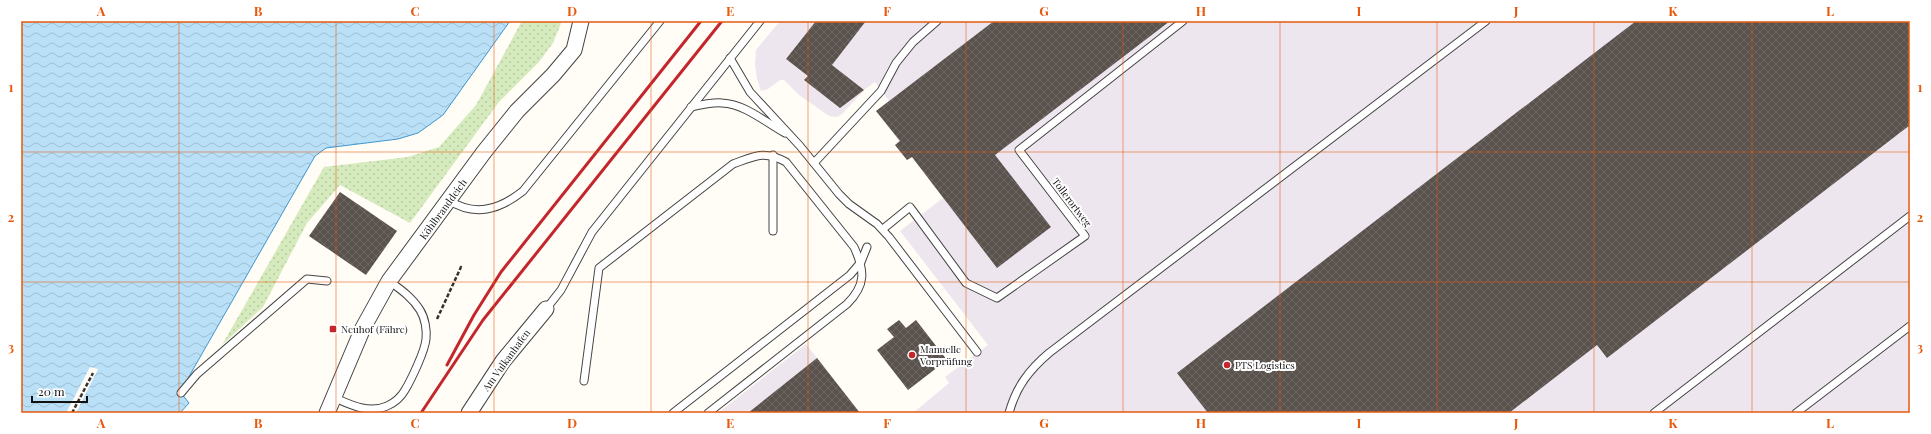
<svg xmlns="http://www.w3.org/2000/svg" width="1931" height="434" font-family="'Playfair Display',serif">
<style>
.industrial{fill:#eee6ef}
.grass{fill:url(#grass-dots)}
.water{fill:url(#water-waves);stroke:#3f96cf}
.pier{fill:#fffdf5}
.building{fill:url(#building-cross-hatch)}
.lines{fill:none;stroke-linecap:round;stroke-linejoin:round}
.lane-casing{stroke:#444;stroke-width:9}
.street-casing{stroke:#444;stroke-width:17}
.path{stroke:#333;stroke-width:2.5;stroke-dasharray:4 2;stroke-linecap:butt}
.lane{stroke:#fff;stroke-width:7}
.street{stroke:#fff;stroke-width:15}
.rail{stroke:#c4262e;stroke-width:3}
.grid{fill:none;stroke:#e8590c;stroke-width:1;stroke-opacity:0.55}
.poi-dot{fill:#c4262e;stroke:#fff;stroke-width:1.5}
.labels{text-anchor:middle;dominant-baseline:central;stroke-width:4;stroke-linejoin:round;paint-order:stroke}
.street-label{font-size:10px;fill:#111;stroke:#fff}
.poi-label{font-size:10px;fill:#111;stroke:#fff;text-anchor:start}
.neatline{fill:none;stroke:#e8590c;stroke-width:1.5}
.grid-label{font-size:13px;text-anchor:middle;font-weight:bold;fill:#e8590c}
</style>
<defs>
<pattern id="grass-dots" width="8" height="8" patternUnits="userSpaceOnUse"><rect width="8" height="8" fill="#d5ebbd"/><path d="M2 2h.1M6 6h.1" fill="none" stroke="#b6c8a1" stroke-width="1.8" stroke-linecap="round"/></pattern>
<pattern id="water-waves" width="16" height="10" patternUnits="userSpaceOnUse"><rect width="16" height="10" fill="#b9e0f7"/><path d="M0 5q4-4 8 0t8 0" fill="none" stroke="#9ebfd3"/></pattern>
<pattern id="building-cross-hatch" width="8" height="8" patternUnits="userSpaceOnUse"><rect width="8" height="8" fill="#5a524d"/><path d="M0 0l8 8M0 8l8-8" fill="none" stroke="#6d6662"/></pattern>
</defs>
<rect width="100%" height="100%" fill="#fffdf5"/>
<g class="industrial">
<polygon points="780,21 1910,21 1910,413 913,413 949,383 945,377 988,345 900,231 943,198 912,157 907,160 895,145 899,141 876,111 889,101 875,82 864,90 842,114 837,117 829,116 799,95 784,80 780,80 768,89 761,91 757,79 755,65 756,50"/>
<polygon points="806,344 860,413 718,413"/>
</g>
<polygon class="grass" points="522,21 562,21 553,43 539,62 499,102 410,223 340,185 307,223 263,307 222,345 324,167 408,157 439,147 476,105"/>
<polygon class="water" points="21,21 510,21 443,115 418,133 398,139 326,148 315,156 191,373 181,393 189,403 180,413 21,413"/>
<polygon class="pier" points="90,367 98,369 76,413 66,413"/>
<g class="building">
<polygon points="816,21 866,21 832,65 864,90 840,108 804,80 808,76 786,59"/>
<polygon points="994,21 1170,21 995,155 1051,227 997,268 912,157 907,160 895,145 900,141 876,111"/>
<polygon points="1636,21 1910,21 1910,125 1607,358 1597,345 1509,413 1208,413 1177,373"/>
<polygon points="340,192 397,231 366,275 309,236"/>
<polygon points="899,320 906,328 916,320 947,360 908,390 877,350 894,337 887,329"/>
<polygon points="817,358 860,413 748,413"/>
</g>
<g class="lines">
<defs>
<g id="lane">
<polyline points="730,58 750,92 800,146 839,194 849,204 877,224 889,237 977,352"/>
<path d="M691 107C701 105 712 102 722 103 745 104 765 122 785 133"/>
<polyline points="773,155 773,231"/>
<polyline points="814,163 881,91 896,63 913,42 937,21"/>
<path d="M448 200C475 217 499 210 523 191L660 21"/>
<polyline points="883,229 910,207 966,283 997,298 1085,236 1019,150 1183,21"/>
<polyline points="546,309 561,290 592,232 760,21"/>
<path d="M584 381 599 268 733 164C755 156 764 150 786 162L854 247C865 271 866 285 847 304L708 413"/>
<polyline points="181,393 197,374 307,279 327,281"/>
<path d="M335 398C351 405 369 414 387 406 394 403 401 397 405 390 411 380 425 351 426 339 427 330 425 318 420 310 412 297 400 289 389 281"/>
<polyline points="673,413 850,275 861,262 867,247"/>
<path d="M1009 413C1016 387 1029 370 1049 353L1486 21"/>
<polyline points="1654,413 1910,216"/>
<polyline points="1796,413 1910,326"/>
</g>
<g id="street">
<polyline points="327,413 363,328 389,281 484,152 517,111 553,75 574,50 581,21"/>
<polyline points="469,413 503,361 546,309"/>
</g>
</defs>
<use href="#lane" class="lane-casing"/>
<use href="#street" class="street-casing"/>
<g class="path">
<polyline points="437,319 461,267 463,268"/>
<polyline points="72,413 93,373"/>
</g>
<use href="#lane" class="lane"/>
<use href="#street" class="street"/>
<g class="rail">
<polyline points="447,365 474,315 501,272 701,21"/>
<polyline points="421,413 483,320 722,21"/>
</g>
</g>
<path class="grid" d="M179 21V413M336 21V413M494 21V413M651 21V413M808 21V413M966 21V413M1123 21V413M1280 21V413M1437 21V413M1594 21V413M1752 21V413M21 152H1910M21 282H1910"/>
<g class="poi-dot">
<rect x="329" y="325" width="8" height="8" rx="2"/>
<circle cx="912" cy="355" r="4"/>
<circle cx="1227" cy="365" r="4"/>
</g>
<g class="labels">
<g class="street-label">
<text transform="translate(1072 202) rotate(53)">Tollerortweg</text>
<text transform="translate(443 209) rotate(-54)">Köhlbranddeich</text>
<text transform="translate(506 360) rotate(-54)">Am Vulkanhafen</text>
</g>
<g class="poi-label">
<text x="341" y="329">Neuhof (Fähre)</text>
<text x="920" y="349">Manuelle<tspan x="920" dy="12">Vorprüfung</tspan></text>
<text x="1235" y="365">PTS Logistics</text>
</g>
</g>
<rect width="1931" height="434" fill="none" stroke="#ffffff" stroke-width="44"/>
<path d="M32 396v6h55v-6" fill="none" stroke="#111111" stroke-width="2"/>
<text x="38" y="396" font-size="12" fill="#111111" stroke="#ffffff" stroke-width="3" paint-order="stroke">20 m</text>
<rect x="22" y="22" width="1887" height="390" class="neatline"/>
<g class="grid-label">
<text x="101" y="16">A</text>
<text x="258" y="16">B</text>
<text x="415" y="16">C</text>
<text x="572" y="16">D</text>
<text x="730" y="16">E</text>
<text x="887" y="16">F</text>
<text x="1044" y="16">G</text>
<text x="1201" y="16">H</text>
<text x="1359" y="16">I</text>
<text x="1516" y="16">J</text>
<text x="1673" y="16">K</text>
<text x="1830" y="16">L</text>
<text x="11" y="92">1</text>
<text x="1920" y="92">1</text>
<text x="11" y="222">2</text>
<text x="1920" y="222">2</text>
<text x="11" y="352">3</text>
<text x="1920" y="352">3</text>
<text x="101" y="428">A</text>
<text x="258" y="428">B</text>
<text x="415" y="428">C</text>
<text x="572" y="428">D</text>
<text x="730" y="428">E</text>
<text x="887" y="428">F</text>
<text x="1044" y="428">G</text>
<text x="1201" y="428">H</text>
<text x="1359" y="428">I</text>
<text x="1516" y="428">J</text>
<text x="1673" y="428">K</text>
<text x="1830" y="428">L</text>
</g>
</svg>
